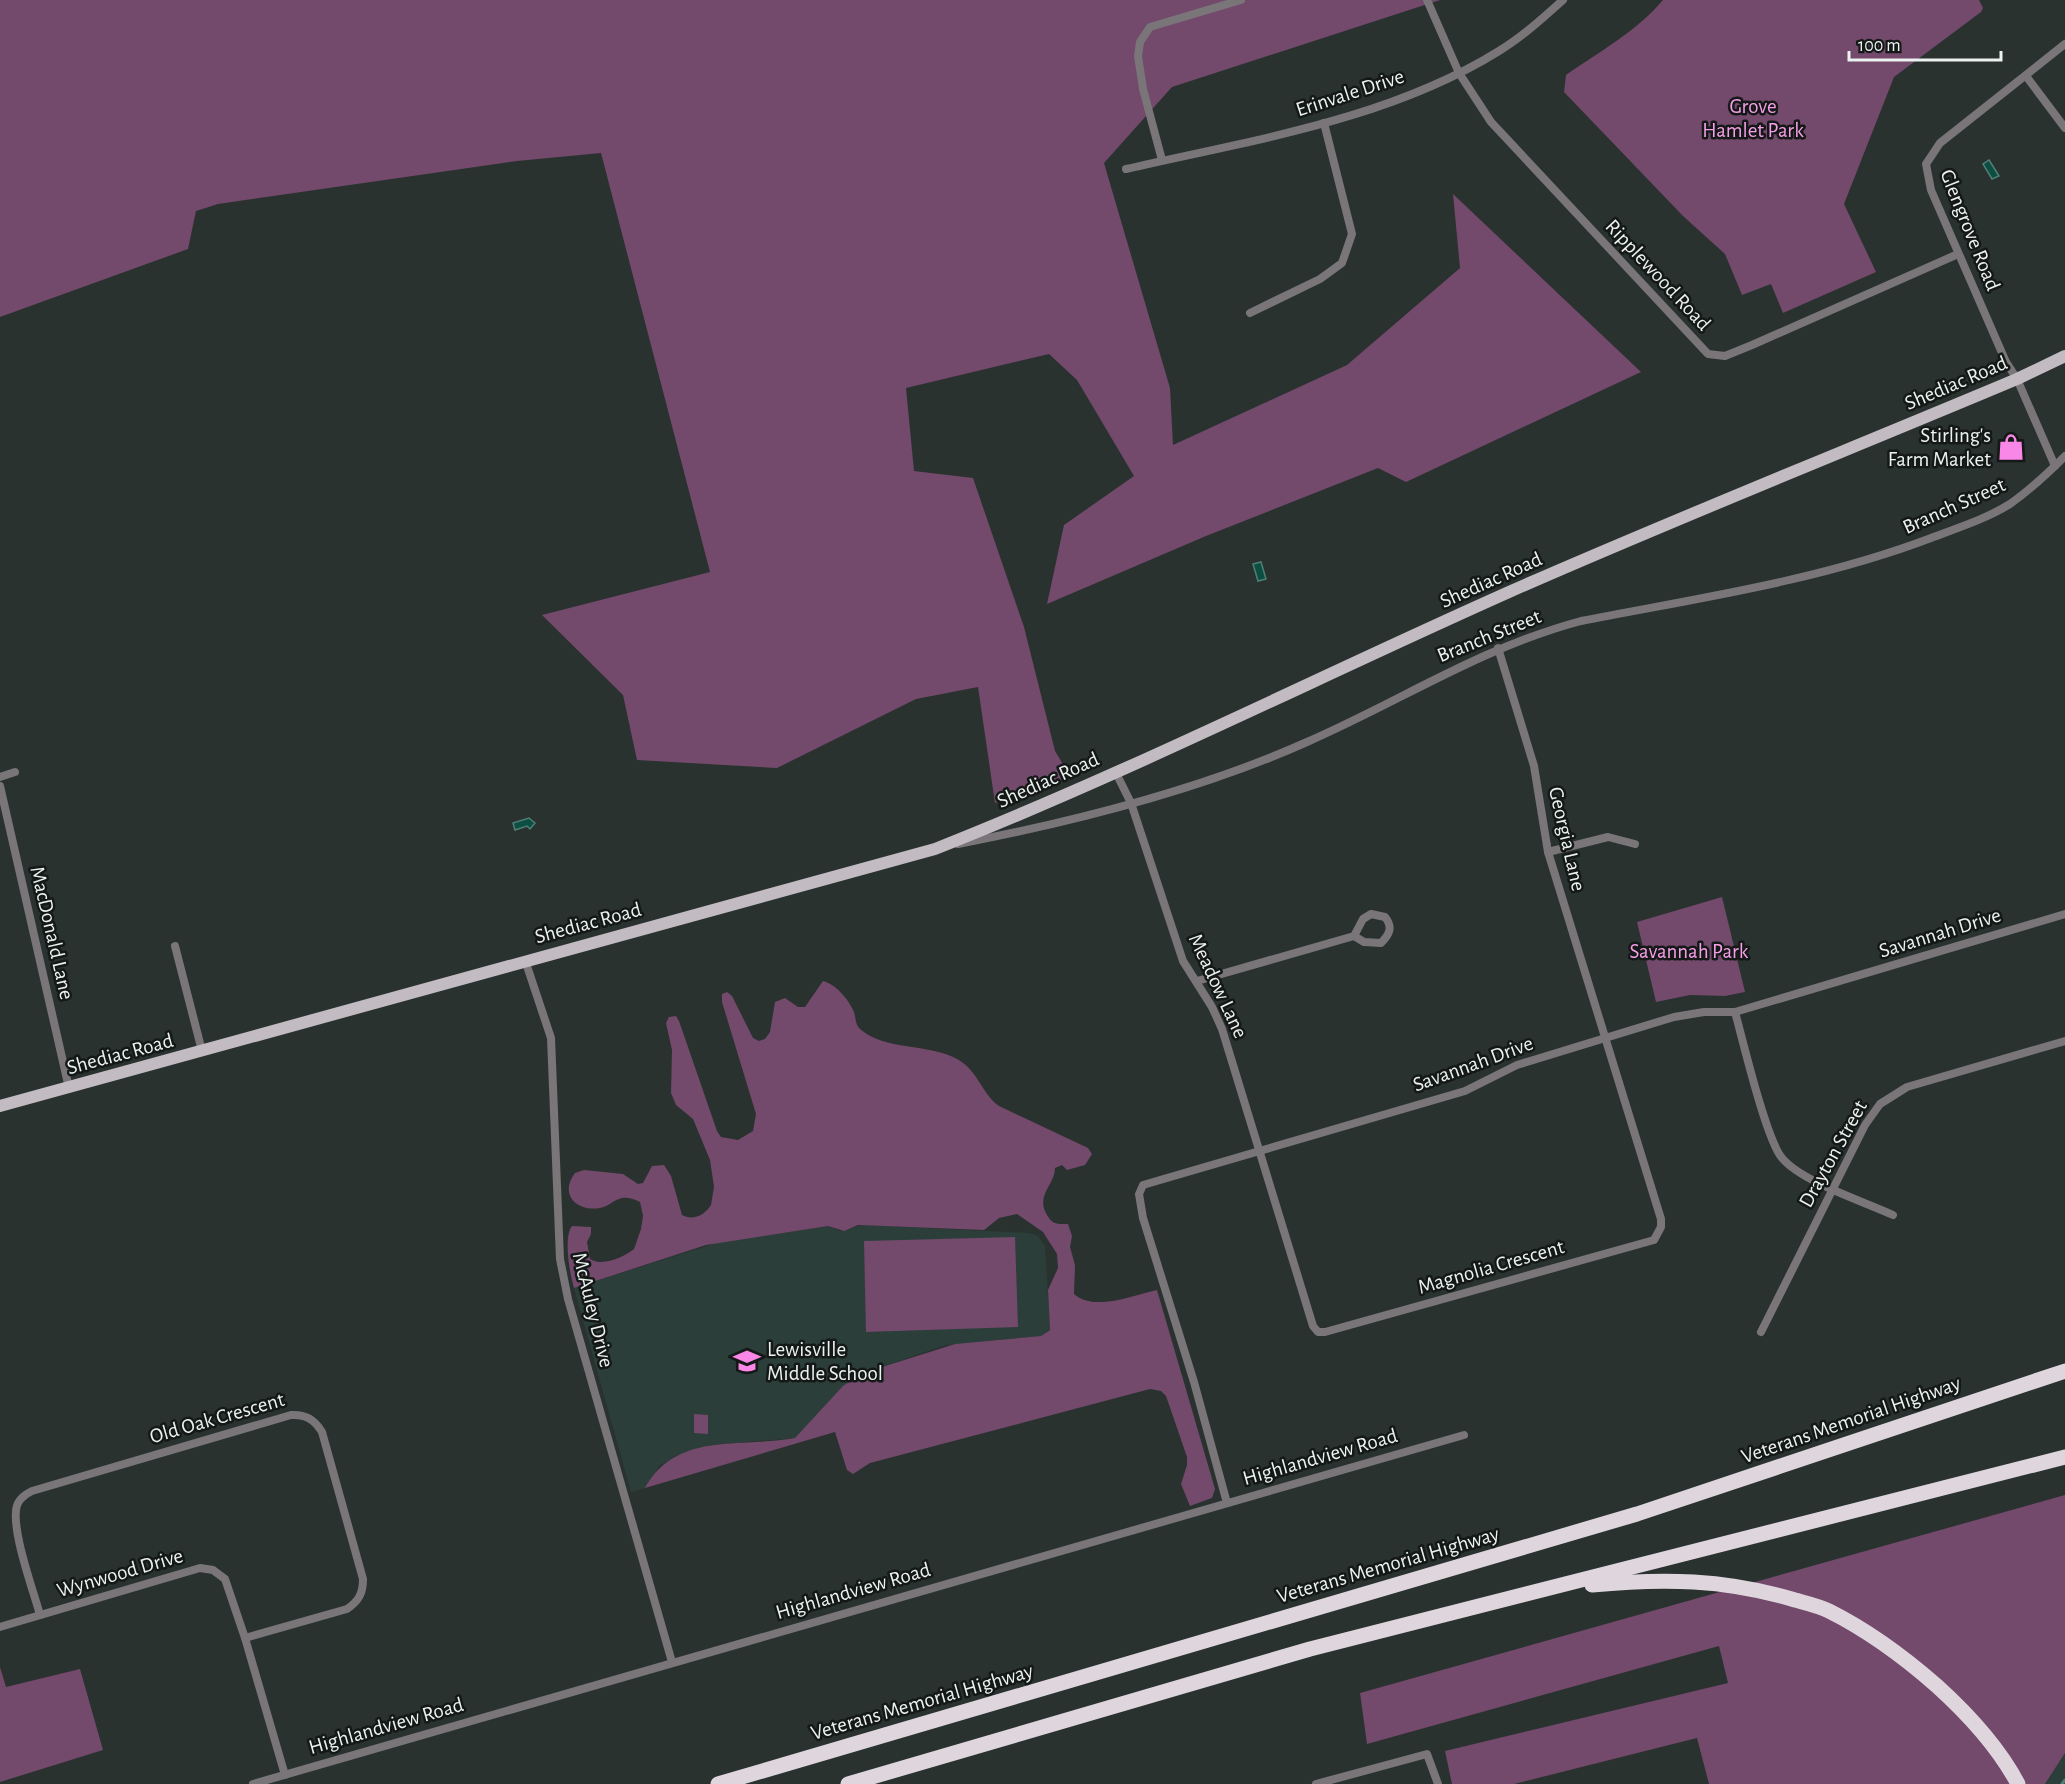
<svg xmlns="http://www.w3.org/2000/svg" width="2065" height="1784" font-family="'Alegreya Sans',sans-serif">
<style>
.built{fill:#2c3e39}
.green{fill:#73496c}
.water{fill:#0c4e42;stroke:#4f7f76;stroke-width:1.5}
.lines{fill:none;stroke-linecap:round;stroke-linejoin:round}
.stream{stroke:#4f7f76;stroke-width:3}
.street{stroke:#797578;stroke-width:8}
.primary{stroke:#c2bbc1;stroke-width:12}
.highway{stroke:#dfd6dd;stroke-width:15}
.labels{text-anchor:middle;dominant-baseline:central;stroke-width:5;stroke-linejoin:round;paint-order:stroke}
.street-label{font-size:21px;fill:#ecf2f0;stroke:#141917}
.park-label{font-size:21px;fill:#f69ee8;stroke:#141917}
.poi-label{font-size:21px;fill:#ecf2f0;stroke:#141917;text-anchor:end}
</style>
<rect width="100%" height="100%" fill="#29322f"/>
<g class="built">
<polygon points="863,1225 1029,1233 1038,1236 1045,1246 1050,1329 1041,1336 946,1345 863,1373 795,1438 720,1444 675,1456 659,1466 645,1488 631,1492 574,1288 719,1242 828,1226 840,1231"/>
<polygon points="2065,1753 2065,1784 2045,1784"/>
</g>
<g class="green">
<polygon points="0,0 1440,0 1172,87 1104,163 1170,388 1173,445 1347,365 1460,268 1453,194 1641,372 1406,482 1378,468 1206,536 1047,604 1064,525 1134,476 1077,380 1049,354 906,388 914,471 973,478 1024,627 1055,751 1070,776 995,803 978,687 916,699 777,768 637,760 623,695 542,615 710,572 601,153 517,161 218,204 196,211 188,249 0,317"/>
<path d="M1663 0H1979L1983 8 1981 12 1894 77 1844 204 1876 272 1783 313 1771 284 1742 295 1725 254 1683 216 1564 92 1566 75C1600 51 1636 32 1663 0Z"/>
<polygon points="1722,897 1745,992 1725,996 1690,995 1656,1002 1637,922"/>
<path d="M823 981C836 984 849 1000 854 1012 856 1018 855 1024 860 1029 885 1051 928 1043 957 1059 978 1070 981 1093 999 1106L1088 1148 1092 1154 1085 1165 1067 1170 1062 1165 1055 1168C1055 1185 1035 1195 1047 1215 1053 1225 1057 1224 1068 1224L1072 1236 1070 1247 1075 1265 1074 1294C1094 1312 1134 1295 1157 1290L1215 1489 1212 1498 1190 1506 1181 1484 1187 1465V1457L1166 1396 1161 1391 1150 1389 870 1463 853 1474 847 1470 835 1432 645 1488C676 1431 741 1448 795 1438L843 1386 863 1373 955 1344 1041 1336 1050 1330 1048 1290 1058 1268 1057 1254 1043 1232 1017 1214 999 1218 984 1230 858 1225 844 1231 828 1226 706 1245 574 1288C570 1274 563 1238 572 1226L591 1227V1234L587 1242 590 1259C602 1267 624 1257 634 1249L641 1229 643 1216 640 1202C634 1199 628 1197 622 1198 613 1200 608 1207 600 1208 576 1212 559 1194 575 1173L584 1170 623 1174 638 1184 643 1183 652 1166 664 1165 671 1176 682 1215C693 1221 705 1215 711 1205L714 1187 710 1160 693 1119 676 1105 671 1093 672 1050 666 1023 669 1017 676 1016 679 1021 717 1131 721 1137 738 1140 753 1131 756 1114 722 1002V994L727 992 732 996 753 1038 759 1041 765 1039 770 1032 775 1002 785 998 798 1007H805Z"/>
<polygon points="1015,1237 1018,1327 866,1332 864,1241"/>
<polygon points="694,1414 708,1415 708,1434 694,1433"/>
<polygon points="2065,1495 2065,1753 2045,1784 1709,1784 1697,1738 1514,1784 1452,1784 1445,1751 1728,1683 1719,1646 1367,1744 1360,1693"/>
<polygon points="0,1667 6,1687 80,1669 103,1750 0,1782"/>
</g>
<g class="water">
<polygon points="1989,160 1999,176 1992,179 1983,164"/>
<polygon points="1261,562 1266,579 1258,581 1253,564"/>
<polygon points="529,818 535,823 530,829 527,826 515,830 513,823"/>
</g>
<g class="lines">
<polyline class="stream" points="2062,1784 2065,1780"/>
<g class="street">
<polyline points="1427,0 1459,73 1491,122 1708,354 1725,356 1752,345 1958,254"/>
<polyline points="2026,76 2065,128"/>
<polyline points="1162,160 1143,89 1138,56 1140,42 1150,27 1241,0"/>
<path d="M1126 169C1251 140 1388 120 1499 51 1522 37 1543 18 1563 0"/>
<polyline points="1250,313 1320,279 1342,263 1352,234 1324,123"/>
<polyline points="2055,466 2017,379 2006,362 1931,190 1926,164 1940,143 2065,44"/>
<polyline points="1115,771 1131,803 1183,961 1212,1007 1222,1029 1313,1326 1318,1332 1325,1332 1654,1240 1661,1227 1661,1219 1548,852 1534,766 1498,648"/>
<polyline points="0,777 15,772"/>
<polyline points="0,786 69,1088"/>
<path d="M958 844C1072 822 1200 790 1307 742 1401 701 1480 648 1581 621 1698 598 1818 581 1931 538 1957 528 1986 519 2010 504 2030 490 2048 473 2065 456"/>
<polyline points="1548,852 1608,837 1635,844"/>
<polyline points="175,946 202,1051"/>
<polyline points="525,960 551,1038 560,1259 568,1299 672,1662"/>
<path d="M1197 981 1354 936 1364 942 1381 943C1390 934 1393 927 1385 917L1371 914 1363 919 1354 936"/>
<path d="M1735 1012C1743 1041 1766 1139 1782 1158 1802 1182 1863 1201 1893 1215"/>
<polyline points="1761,1332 1865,1125 1880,1104 1907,1087 2065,1041"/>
<polyline points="1227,1503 1194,1382 1143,1218 1139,1194 1143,1185 1465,1091 1517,1065 1674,1017 1704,1012 1735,1012 2065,914"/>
<path d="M40 1615C34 1592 8 1523 18 1503 21 1497 26 1494 32 1491L291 1415C305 1414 314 1419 322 1432L363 1579C363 1593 359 1601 347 1609L245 1638"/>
<polyline points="0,1627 200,1568 213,1570 225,1579 245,1638 285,1775"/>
<polyline points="253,1784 1464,1435"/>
<polyline points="1316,1784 1427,1754 1438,1784"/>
</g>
<path class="primary" d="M0 1106 935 849C1130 772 1318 677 1509 592 1677 518 1848 450 2017 379L2065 356"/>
<g class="highway">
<path d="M1592 1585C1663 1578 1725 1579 1795 1600 1806 1603 1819 1606 1829 1611 1869 1631 1904 1657 1937 1686 1969 1715 1998 1746 2018 1784"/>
<polyline points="718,1784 1637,1514 2065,1371"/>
<polyline points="848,1784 1310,1649 2065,1457"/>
</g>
</g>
<defs>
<symbol id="shop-bare" viewBox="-9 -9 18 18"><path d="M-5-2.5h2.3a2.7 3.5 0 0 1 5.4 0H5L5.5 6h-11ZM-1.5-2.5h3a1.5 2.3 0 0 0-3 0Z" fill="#f987e8" stroke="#141917" stroke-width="2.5" paint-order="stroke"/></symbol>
<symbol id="school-bare" viewBox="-9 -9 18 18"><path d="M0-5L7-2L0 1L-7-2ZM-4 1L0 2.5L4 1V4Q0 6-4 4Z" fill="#f987e8" stroke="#141917" stroke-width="2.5" paint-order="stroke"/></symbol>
</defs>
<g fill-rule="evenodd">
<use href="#shop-bare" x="1992" y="428" width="38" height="38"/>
<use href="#school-bare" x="728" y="1342" width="38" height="38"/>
</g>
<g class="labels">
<g class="street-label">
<text transform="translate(1350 93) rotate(-18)">Erinvale Drive</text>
<text transform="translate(1970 230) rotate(68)">Glengrove Road</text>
<text transform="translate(1658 275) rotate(47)">Ripplewood Road</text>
<text transform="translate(1956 383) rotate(-23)">Shediac Road</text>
<text transform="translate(1954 506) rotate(-24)">Branch Street</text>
<text transform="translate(1491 580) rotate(-24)">Shediac Road</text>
<text transform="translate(1489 636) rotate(-22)">Branch Street</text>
<text transform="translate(1048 780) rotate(-24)">Shediac Road</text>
<text transform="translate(1567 839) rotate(77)">Georgia Lane</text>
<text transform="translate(588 923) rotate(-15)">Shediac Road</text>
<text transform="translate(52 933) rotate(77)">MacDonald Lane</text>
<text transform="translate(1940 933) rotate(-17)">Savannah Drive</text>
<text transform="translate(1218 986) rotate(65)">Meadow Lane</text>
<text transform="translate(120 1054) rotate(-15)">Shediac Road</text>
<text transform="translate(1473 1064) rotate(-20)">Savannah Drive</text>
<text transform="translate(1833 1154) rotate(-61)">Drayton Street</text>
<text transform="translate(1491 1267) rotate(-16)">Magnolia Crescent</text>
<text transform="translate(593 1310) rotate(76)">McAuley Drive</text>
<text transform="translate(217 1418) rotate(-16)">Old Oak Crescent</text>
<text transform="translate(1851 1420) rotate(-19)">Veterans Memorial Highway</text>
<text transform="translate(1320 1457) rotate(-16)">Highlandview Road</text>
<text transform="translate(1388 1565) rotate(-16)">Veterans Memorial Highway</text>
<text transform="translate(120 1573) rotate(-16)">Wynwood Drive</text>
<text transform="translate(853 1591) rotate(-16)">Highlandview Road</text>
<text transform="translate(922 1702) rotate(-16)">Veterans Memorial Highway</text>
<text transform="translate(386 1726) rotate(-16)">Highlandview Road</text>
</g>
<g class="park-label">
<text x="1753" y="106">Grove<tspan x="1753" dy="24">Hamlet Park</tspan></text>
<text x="1689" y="951">Savannah Park</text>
</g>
<g class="poi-label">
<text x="1991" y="435">Stirling's<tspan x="1991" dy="24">Farm Market</tspan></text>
<text x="767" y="1349" text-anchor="start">Lewisville<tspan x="767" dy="24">Middle School</tspan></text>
</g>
</g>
<path d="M1849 51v9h152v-9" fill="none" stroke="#ecf2f0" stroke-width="3"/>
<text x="1858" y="51" font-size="18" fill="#ecf2f0" stroke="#141917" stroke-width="4.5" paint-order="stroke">100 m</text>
</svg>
